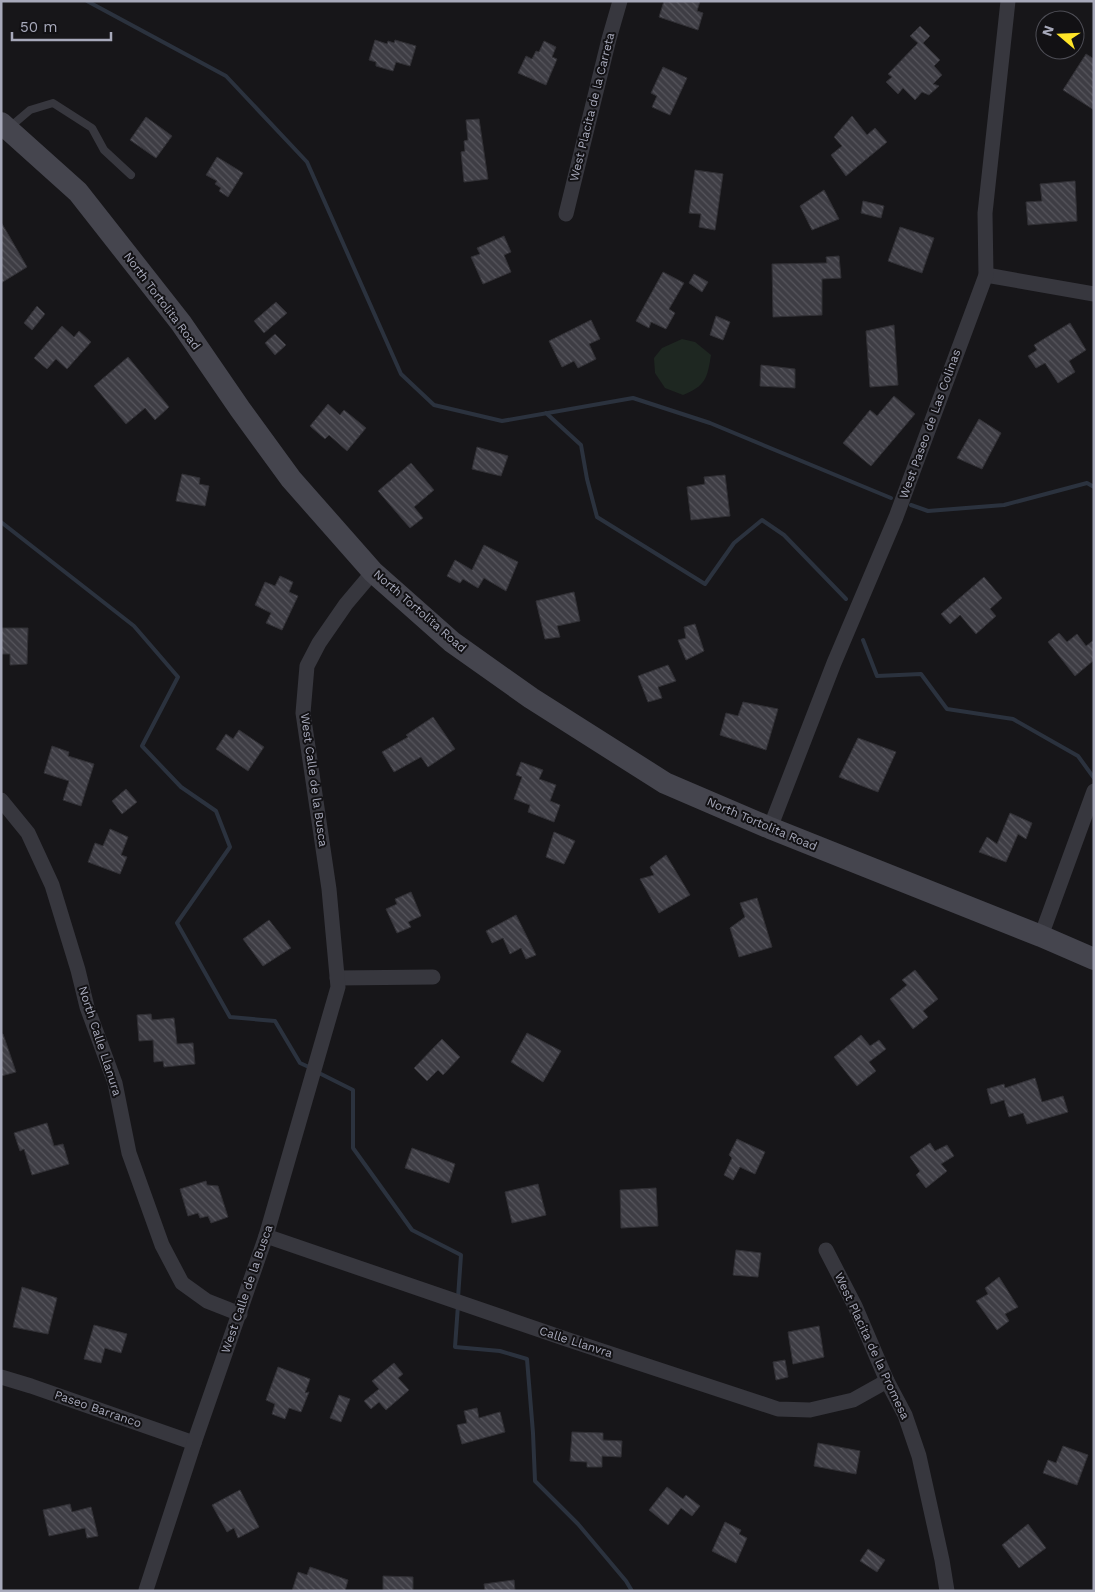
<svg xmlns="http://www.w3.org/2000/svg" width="1095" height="1592" font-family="'Work Sans',sans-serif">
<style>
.garden{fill:#1e2721}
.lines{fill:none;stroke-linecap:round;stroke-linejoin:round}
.stream{stroke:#2b323e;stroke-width:4}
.building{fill:url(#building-back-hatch);stroke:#313035}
.lane{stroke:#37373e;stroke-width:8}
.street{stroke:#37373e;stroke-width:15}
.secondary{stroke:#45454e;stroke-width:22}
.labels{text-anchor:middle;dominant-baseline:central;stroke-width:4;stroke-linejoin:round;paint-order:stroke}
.street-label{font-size:12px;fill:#a7a9ba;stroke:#121114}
</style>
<defs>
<pattern id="building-back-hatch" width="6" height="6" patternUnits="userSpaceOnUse" patternTransform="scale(1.25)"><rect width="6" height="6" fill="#3e3d44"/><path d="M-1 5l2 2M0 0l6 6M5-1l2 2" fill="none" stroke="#57565d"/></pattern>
</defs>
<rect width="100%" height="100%" fill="#171619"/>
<path class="garden" d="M682 339 695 342 711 355C707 379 706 385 683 395L665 388 655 373 654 358 662 348Z"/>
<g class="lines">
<g class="stream">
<polyline points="87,1 226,76 307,162 401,374 434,405 502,421 633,398 710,423 891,498"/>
<polyline points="546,413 581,445 587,479 597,517 705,584 734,543 762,520 784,535 846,599"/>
<polyline points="911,505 928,511 1004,505 1087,483 1094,487"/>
<polyline points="1,522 134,626 178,677 142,746 181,787 216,811 230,847 177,923 230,1017 275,1021 300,1063 311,1068"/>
<polyline points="863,640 877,676 921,674 947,709 1013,719 1078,756 1094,778"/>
<polyline points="317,1072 353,1090 353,1148 412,1230 461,1255 458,1298"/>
<polyline points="458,1305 455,1347 500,1351 527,1359 533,1433 535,1481 578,1524 626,1581 632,1591"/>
</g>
</g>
<g class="building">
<polygon points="664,1 700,1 697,11 703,13 698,30 659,17"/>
<polygon points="920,26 930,36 923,43 940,60 934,66 942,75 933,84 939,86 929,95 922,92 915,100 903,88 898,94 886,82 892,77 888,74 918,43 910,36"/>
<polygon points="375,40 387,44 388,41 394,43 395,40 416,46 410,66 396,62 393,71 376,66 376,62 369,60"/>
<polygon points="544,41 556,47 552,57 557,59 546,85 518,73 526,56 532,59 536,51 539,52"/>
<polygon points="1086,54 1094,59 1094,110 1063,90"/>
<polygon points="663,67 687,78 670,115 652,107 657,96 651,93"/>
<polygon points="852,116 867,135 875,128 887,142 846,176 831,155 842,146 834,137"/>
<polygon points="146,117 172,136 156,158 130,140"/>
<polygon points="479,119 488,179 464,182 461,152 465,151 464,141 468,140 466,120"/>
<polygon points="217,157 243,173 228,197 219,191 221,188 215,184 217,181 206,175"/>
<polygon points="695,170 723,174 715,230 699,227 701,214 689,213"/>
<polygon points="1075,181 1077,221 1028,225 1026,202 1042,201 1040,184"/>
<polygon points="824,190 839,219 812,230 800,206"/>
<polygon points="863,201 884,206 881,218 861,213"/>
<polygon points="1,222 27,267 1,283"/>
<polygon points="900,227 934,238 922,273 888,261"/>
<polygon points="504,236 511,252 504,255 511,272 483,284 471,257 480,254 477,248"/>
<polygon points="839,256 841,278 822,279 822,315 773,317 772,264 827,263 826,257"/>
<polygon points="663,272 684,283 669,309 675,313 666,329 651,322 649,328 636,321"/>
<polygon points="694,274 708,282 702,292 689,283"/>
<polygon points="276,302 287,313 264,333 254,321"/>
<polygon points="37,306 45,314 32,330 24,323"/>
<polygon points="716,316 730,322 723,340 710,335"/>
<polygon points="591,320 600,339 589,344 596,359 578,368 574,361 562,367 549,341"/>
<polygon points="1070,323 1086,350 1069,361 1075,372 1058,383 1045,363 1036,368 1028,356 1037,350 1034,345"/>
<polygon points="894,325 898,385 870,387 866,331"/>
<polygon points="62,326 74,337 79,331 91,342 67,369 56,359 47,369 34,358"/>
<polygon points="275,334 286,345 275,355 265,343"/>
<polygon points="128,357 169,407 155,420 145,408 126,424 94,386"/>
<polygon points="761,365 795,369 795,388 760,386"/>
<polygon points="894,396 915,414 871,466 843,443 870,410 877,416"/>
<polygon points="328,404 340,415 344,410 366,428 347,451 329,435 325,439 310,426"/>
<polygon points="979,419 1001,433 982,469 957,458"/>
<polygon points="477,447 508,456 501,476 472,469"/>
<polygon points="411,463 434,490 414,507 423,518 410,528 378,491"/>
<polygon points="182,474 200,478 199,484 209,486 205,506 176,501"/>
<polygon points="725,475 730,516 691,520 687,487 705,484 704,477"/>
<polygon points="484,545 518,562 506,591 484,578 478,588 463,579 460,583 447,576 455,560 472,570"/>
<polygon points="280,576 293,582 289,592 298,596 282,630 266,623 271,613 255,605 265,582 275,586"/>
<polygon points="984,577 1002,598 990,609 996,616 976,634 960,615 950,624 941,614"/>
<polygon points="574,592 580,621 557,626 560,637 545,639 536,601"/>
<polygon points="695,624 704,651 686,660 678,640 686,638 684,627"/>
<polygon points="1,628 28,628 27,664 10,665 10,654 1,654"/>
<polygon points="1059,633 1067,642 1077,634 1086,646 1094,640 1094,660 1075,676 1048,642"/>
<polygon points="668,665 676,681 658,687 662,698 648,702 638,676"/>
<polygon points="743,702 778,709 766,750 720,735 726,713 738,716"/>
<polygon points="433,717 455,749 428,767 421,757 394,772 382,752 408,737 406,735"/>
<polygon points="239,730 264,747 248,771 216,749 226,734 233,739"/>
<polygon points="858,738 896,752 878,792 839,777"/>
<polygon points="52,746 69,752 68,756 94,764 81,806 63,800 69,781 44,773"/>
<polygon points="521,762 543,770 539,779 556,785 550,801 560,805 554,822 528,812 530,805 514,799 522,777 516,775"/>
<polygon points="126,789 137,802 122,814 112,801"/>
<polygon points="1010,813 1032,823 1026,839 1018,834 1006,862 979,852 987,837 997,844"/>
<polygon points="110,829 128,837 121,855 127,857 120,874 88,862 95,843 103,846"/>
<polygon points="554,832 575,841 564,864 546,857"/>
<polygon points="666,855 690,895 659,913 640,879 654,875 650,867"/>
<polygon points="411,892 421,916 408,922 411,927 397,933 386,909 397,904 395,899"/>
<polygon points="757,898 772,947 739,957 730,928 745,917 740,903"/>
<polygon points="516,915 536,955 526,959 521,948 510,954 503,938 492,943 486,931"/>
<polygon points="269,920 291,948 263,966 243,939"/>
<polygon points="915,970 938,999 923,1011 928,1017 913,1029 890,999 907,985 902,980"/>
<polygon points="151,1014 152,1020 174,1018 177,1044 193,1043 195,1064 164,1067 163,1061 154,1062 153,1040 139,1041 137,1015"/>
<polygon points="527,1033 561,1051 543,1082 511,1062"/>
<polygon points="1,1034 3,1034 16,1072 1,1076"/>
<polygon points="861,1035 870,1046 879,1040 886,1049 869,1062 876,1071 857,1086 834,1057"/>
<polygon points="442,1039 460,1057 443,1075 438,1070 427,1081 414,1068"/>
<polygon points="1035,1078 1042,1102 1063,1096 1068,1112 1027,1124 1023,1113 1009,1117 1004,1100 991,1104 987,1089 1004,1084 1005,1088"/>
<polygon points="47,1123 54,1146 63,1144 69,1164 32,1175 24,1149 20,1151 14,1133"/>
<polygon points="737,1139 765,1152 755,1174 740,1167 733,1180 724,1175 732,1158 729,1155"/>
<polygon points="930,1143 935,1151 947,1145 954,1156 941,1164 947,1171 926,1188 916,1175 920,1171 910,1157"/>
<polygon points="412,1148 455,1164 449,1183 405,1168"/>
<polygon points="206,1181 207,1185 218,1186 228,1217 211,1223 208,1216 200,1218 198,1213 188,1216 180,1189"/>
<polygon points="538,1184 546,1215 512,1223 505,1192"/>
<polygon points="656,1188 658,1226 621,1228 620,1190"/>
<polygon points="736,1250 761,1253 758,1277 733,1275"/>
<polygon points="999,1277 1018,1307 1005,1314 1009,1321 997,1330 976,1301 988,1294 985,1288"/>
<polygon points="22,1287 57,1298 48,1334 13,1327"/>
<polygon points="94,1325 127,1334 121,1353 105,1348 101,1363 84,1359"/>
<polygon points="819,1326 824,1357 793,1364 788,1332"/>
<polygon points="785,1360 788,1377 776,1380 773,1362"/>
<polygon points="394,1363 403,1374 398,1378 409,1390 386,1410 379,1402 371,1409 364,1401 379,1389 372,1381"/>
<polygon points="278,1367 310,1379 305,1393 309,1392 301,1412 289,1408 285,1419 272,1414 275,1404 266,1400"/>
<polygon points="339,1395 350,1399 341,1422 330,1418"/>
<polygon points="477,1408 479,1418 500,1412 505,1432 462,1444 457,1425 467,1423 464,1411"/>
<polygon points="572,1432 603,1433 603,1440 622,1441 621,1457 602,1456 602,1467 587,1467 587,1462 570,1461"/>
<polygon points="818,1443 860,1451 856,1474 814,1466"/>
<polygon points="1063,1446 1088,1455 1077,1485 1043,1473 1048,1460 1056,1463"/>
<polygon points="667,1487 683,1499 686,1495 700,1506 692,1516 681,1508 668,1525 649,1510"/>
<polygon points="240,1490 259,1527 238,1538 234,1528 227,1532 212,1505"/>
<polygon points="70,1504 72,1512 91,1507 98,1536 87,1538 85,1528 49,1536 43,1510"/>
<polygon points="725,1522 741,1530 739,1534 747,1538 736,1563 712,1551"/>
<polygon points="1028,1524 1046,1548 1019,1568 1002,1545"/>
<polygon points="868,1549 885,1560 877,1572 860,1561"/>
<polygon points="310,1567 348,1580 345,1591 292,1591 298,1572 307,1575"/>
<polygon points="383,1576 413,1577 413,1591 383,1591"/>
<polygon points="514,1580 515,1591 485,1591 484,1584"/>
</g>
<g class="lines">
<polyline class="lane" points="10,127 30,110 53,103 92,128 104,150 131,175"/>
<g class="street">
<polyline points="566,214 609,39 620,1"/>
<polyline points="986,275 1094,294"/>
<polyline points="1,800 28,833 52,885 78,970 87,1007 115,1083 129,1153 162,1245 182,1283 207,1301 240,1314"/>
<polyline points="770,828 834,663 896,517 986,275 985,213 1008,1"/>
<polyline points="1041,936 1094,791"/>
<polyline points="337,978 433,977"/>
<polyline points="266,1236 566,1339 778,1409 810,1410 853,1400 887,1381"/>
<polyline points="826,1250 855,1306 887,1381 905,1415 919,1456 942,1560 947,1591"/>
<polyline points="1,1377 31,1386 194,1443"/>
<polyline points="146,1590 194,1443 266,1236 338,987 329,889 303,713 307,666 319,643 346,604 373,572"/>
</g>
<polyline class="secondary" points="1,123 78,192 181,323 240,409 291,479 373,572 452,642 531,698 665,783 770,828 1041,936 1094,959"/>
</g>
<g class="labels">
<g class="street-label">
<text transform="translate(592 107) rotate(-76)">West Placita de la Carreta</text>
<text transform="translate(162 301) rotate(53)">North Tortolita Road</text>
<text transform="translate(930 424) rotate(-70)">West Paseo de Las Colinas</text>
<text transform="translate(420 611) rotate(41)">North Tortolita Road</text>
<text transform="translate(314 780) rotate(82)">West Calle de la Busca</text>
<text transform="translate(762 824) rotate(23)">North Tortolita Road</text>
<text transform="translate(100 1041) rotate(72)">North Calle Llanura</text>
<text transform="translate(247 1289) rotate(-71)">West Calle de la Busca</text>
<text transform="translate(576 1342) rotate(18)">Calle Llanvra</text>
<text transform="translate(872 1346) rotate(65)">West Placita de la Promesa</text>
<text transform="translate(98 1409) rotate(19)">Paseo Barranco</text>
</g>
</g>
<rect width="1095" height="1592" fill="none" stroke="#a7a9ba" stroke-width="5"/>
<g transform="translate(1060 35) rotate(289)"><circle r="24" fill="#121114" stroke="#4e4e56"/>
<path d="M0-4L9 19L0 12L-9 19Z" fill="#ffe528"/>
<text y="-8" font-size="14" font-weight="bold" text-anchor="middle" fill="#a7a9ba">N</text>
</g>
<path d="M12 32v8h99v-8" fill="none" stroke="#a7a9ba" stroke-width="2.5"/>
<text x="20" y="32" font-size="15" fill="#a7a9ba" stroke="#121114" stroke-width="4" paint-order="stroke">50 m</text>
</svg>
